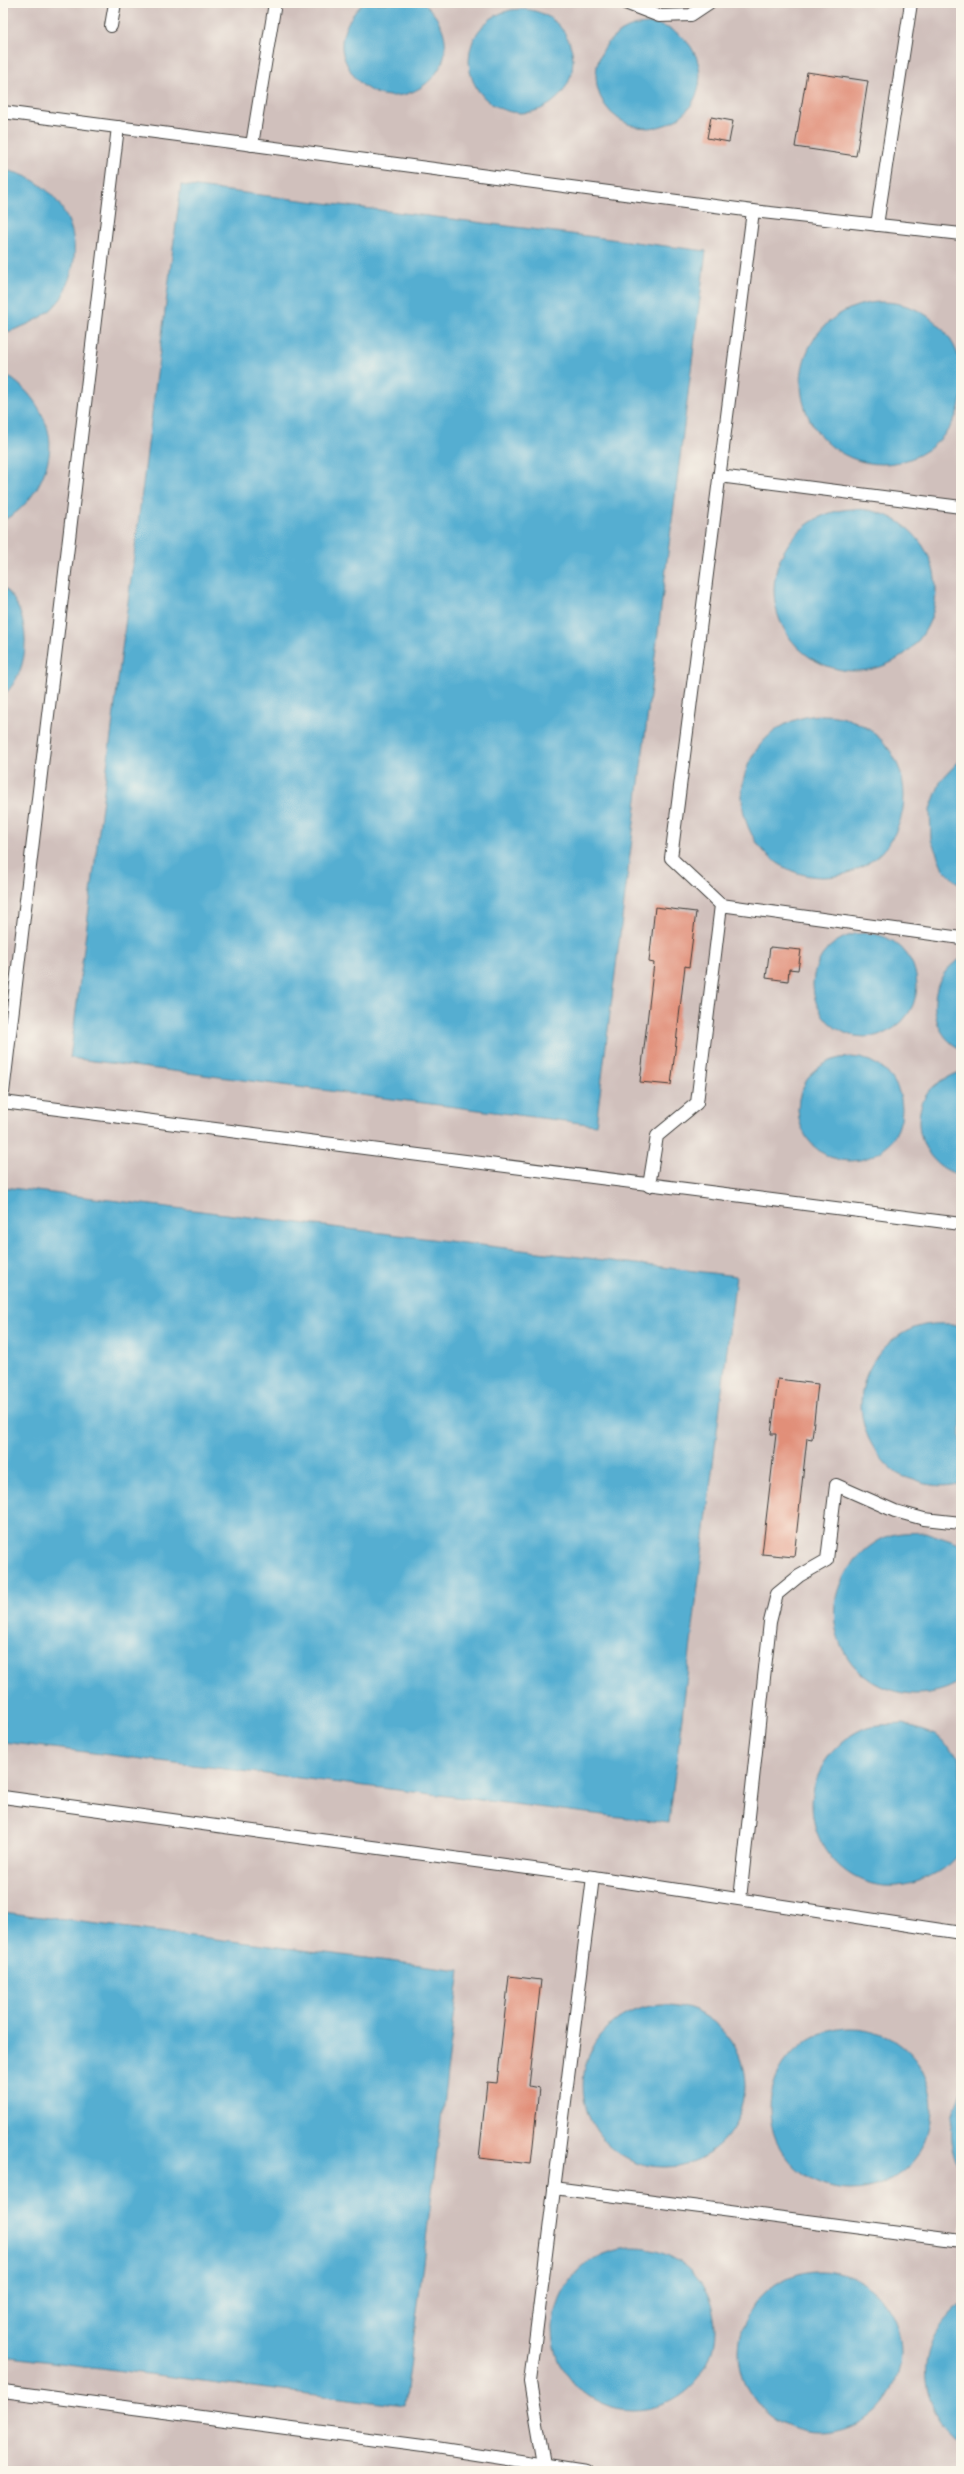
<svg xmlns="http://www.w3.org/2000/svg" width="964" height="2474" font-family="Pangolin,sans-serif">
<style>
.industrial{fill:#d0c0bc}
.water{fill:#54aed1;stroke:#386576}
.building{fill:#e18f79}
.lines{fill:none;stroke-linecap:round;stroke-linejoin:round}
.lane-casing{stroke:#3d3b38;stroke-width:14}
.lane{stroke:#fff;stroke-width:12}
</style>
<rect width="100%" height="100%" fill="#fbf7ec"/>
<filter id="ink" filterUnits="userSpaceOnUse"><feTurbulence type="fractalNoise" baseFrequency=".025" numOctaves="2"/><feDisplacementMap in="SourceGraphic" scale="8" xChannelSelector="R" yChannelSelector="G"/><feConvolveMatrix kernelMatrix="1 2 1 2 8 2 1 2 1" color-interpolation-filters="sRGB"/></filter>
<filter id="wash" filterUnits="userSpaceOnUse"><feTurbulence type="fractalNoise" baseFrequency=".012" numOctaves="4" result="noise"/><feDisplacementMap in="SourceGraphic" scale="16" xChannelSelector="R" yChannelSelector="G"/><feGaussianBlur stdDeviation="0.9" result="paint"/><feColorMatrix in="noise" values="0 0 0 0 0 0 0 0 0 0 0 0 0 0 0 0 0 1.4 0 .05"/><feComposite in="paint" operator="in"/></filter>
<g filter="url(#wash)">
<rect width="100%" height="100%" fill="#f8ebd8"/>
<rect class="industrial" x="3" y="3" width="958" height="2468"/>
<g class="water">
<path d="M363 3H424C492 67 379 142 345 60 336 39 348 18 363 3Z"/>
<circle cx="521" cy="61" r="52"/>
<circle cx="648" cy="76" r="52"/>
<path d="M3 170C57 177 90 236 67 284 65 290 63 297 59 301 46 318 27 325 8 332H3Z"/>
<polygon points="181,185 706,251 596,1125 70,1058"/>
<circle cx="882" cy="383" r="81"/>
<path d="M3 374C11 377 16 382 23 388 35 400 43 413 48 430 57 461 33 508 3 520Z"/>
<circle cx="855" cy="590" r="81"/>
<path d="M3 586C32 613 33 669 3 696Z"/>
<circle cx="823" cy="796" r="81"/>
<polygon points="961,759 961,887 943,869 931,840 930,809 941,780"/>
<circle cx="865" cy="985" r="52"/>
<path d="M961 959V1049C925 1033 927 975 961 959Z"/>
<circle cx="850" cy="1109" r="52"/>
<path d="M957 1073H961V1175C926 1168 909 1127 925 1097 932 1084 945 1079 957 1073Z"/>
<polygon points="3,1187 736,1276 669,1823 3,1742"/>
<path d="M952 1324 961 1327V1483C947 1488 927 1486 914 1480 908 1478 899 1476 894 1471 856 1440 849 1386 883 1349 893 1339 907 1329 921 1326 931 1323 942 1324 952 1324Z"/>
<path d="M925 1532 957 1543 961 1547V1680C950 1690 930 1694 915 1694 844 1692 808 1611 857 1558 866 1548 881 1537 895 1534 904 1532 916 1533 925 1532Z"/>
<path d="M903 1724 935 1735 960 1758 961 1848C954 1864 935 1875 919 1881 840 1910 777 1812 834 1750 844 1739 858 1729 872 1726 882 1724 893 1725 903 1724Z"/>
<polygon points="3,1912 460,1970 405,2406 3,2356"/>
<circle cx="664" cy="2086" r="81"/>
<circle cx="851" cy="2109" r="81"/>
<path d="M961 2091V2173C946 2139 948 2125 961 2091Z"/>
<circle cx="634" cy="2329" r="81"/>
<circle cx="820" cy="2352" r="81"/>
<path d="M961 2306V2442C922 2415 913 2356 945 2321 950 2316 955 2309 961 2306Z"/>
</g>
<g id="blocks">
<g class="building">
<polygon points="807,72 868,81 856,156 795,147"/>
<polygon points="711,117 733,121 729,142 707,138"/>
<polygon points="655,907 696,912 689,967 685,966 671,1085 640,1082 654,963 649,962"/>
<polygon points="770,947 801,950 798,970 789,969 788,981 766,978"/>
<polygon points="778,1379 818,1384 812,1439 807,1438 794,1557 762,1554 776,1434 771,1434"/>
<polygon points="509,1976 541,1980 529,2086 539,2088 531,2164 479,2158 487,2082 497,2083"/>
</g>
</g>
</g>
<g filter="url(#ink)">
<use href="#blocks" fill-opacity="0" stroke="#3d3b38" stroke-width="1"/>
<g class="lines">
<defs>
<g id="lane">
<polyline points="625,3 659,16 691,15 709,3"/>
<polyline points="111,26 115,3"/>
<polyline points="3,112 753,211 961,234"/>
<polyline points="252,145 275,3"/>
<polyline points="877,225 911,3"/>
<polyline points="719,476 961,507"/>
<polyline points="721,905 961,938"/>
<polyline points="3,1093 118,127"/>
<polyline points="3,1102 961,1224"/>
<polyline points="649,1186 657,1136 697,1103 721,905 671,858 753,211"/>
<polyline points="3,1797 593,1877 961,1933"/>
<polyline points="740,1899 770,1622 777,1594 799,1576 827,1560 836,1485 895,1511 924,1519 961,1523"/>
<polyline points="554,2188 961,2241"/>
<polyline points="3,2391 423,2446 586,2471"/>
<polyline points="544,2464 530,2382 593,1877"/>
</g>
</defs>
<use href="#lane" class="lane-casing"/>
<use href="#lane" class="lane"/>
</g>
</g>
<rect width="964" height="2474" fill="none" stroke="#fbf7ec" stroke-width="16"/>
</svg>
